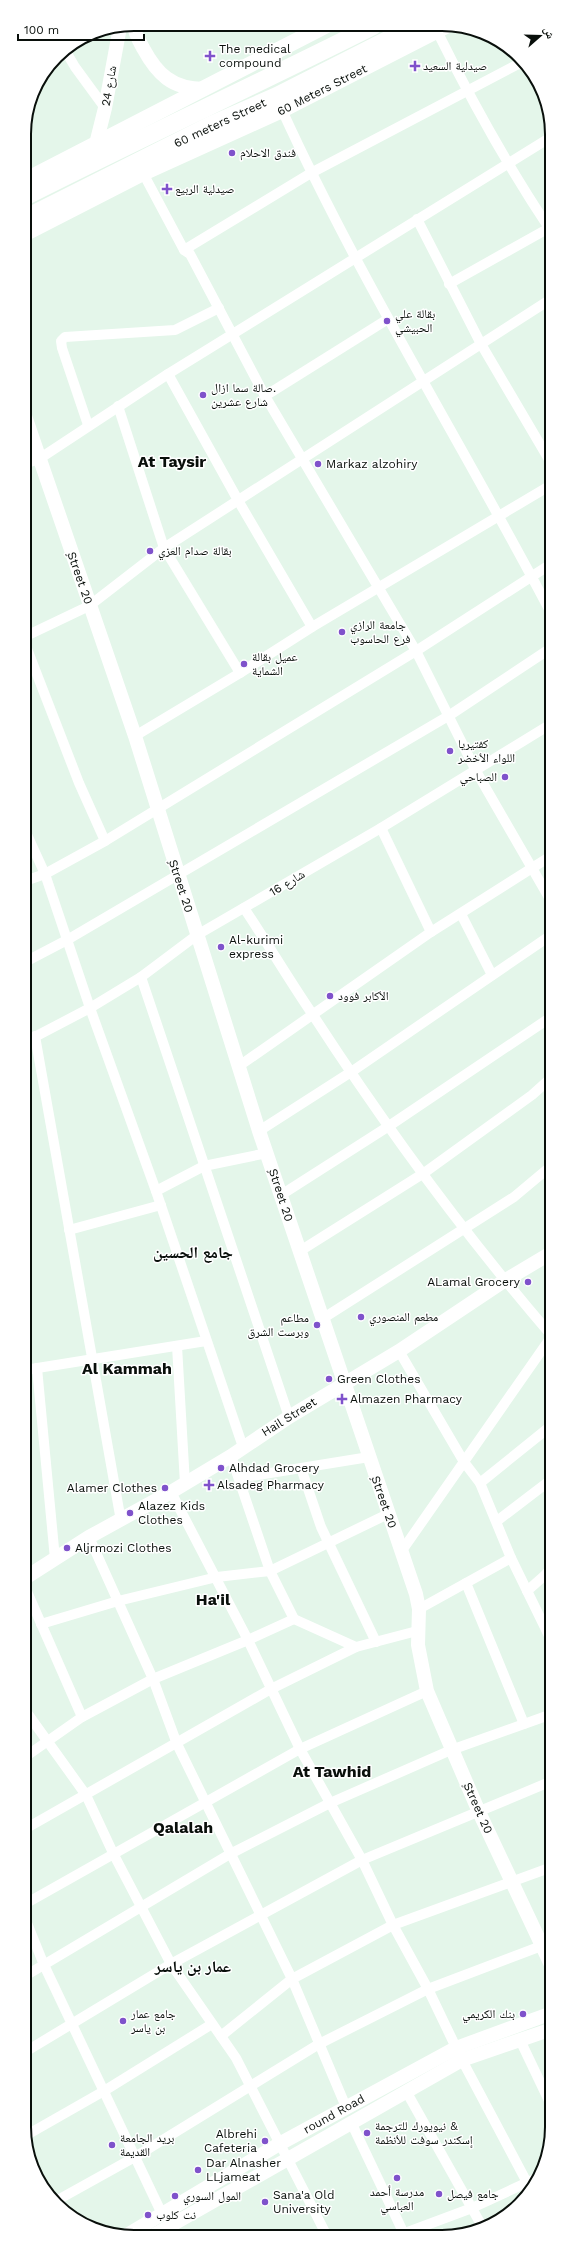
<svg xmlns="http://www.w3.org/2000/svg" width="576" height="2261" font-family="'Work Sans','Noto Naskh Arabic',sans-serif">
<style>
.lines{fill:none;stroke-linecap:round;stroke-linejoin:round}
.street{stroke:#fff;stroke-width:10}
.secondary{stroke:#fff;stroke-width:14}
.primary{stroke:#fff;stroke-width:16}
.highway{stroke:#fff;stroke-width:18}
.poi-dot{fill:#7f52cb;stroke:#fff;stroke-width:1.5}
.labels{text-anchor:middle;dominant-baseline:central;stroke-width:3;stroke-linejoin:round;paint-order:stroke}
.poi-label{font-size:12px;fill:#090f0b;stroke:#fff;text-anchor:start}
.street-label{font-size:12px;fill:#090f0b;stroke:#fff}
.district-label{font-size:16px;font-weight:bold;fill:#090f0b;stroke:#fff}
.rim{fill:none;stroke:#090f0b;stroke-width:2}
</style>
<rect width="100%" height="100%" fill="#e4f6ea"/>
<g class="lines">
<g class="street">
<path d="M437 31C471 100 508 167 551 231"/>
<polyline points="65,50 75,67 105,108"/>
<path d="M282 110C361 283 463 445 551 613"/>
<polyline points="143,173 184,250 190,254 265,396 416,651 476,771 551,901"/>
<polyline points="417,219 481,344 551,463"/>
<polyline points="184,250 311,173 524,61"/>
<polyline points="449,284 549,228"/>
<polyline points="168,374 239,502 312,627"/>
<polyline points="265,396 388,319"/>
<polyline points="118,406 164,548 240,673"/>
<polyline points="88,425 62,348 61,341 65,337 175,330 219,308"/>
<polyline points="24,464 39,459 168,374 551,137"/>
<polyline points="24,637 89,606 164,548 551,299"/>
<polyline points="24,641 79,783 105,841"/>
<polyline points="135,736 240,673 312,627 551,485"/>
<polyline points="24,828 45,874 90,1008 156,1191 243,1447"/>
<polyline points="381,828 431,932"/>
<polyline points="25,881 45,874 105,841 416,651 551,564"/>
<path d="M244 908C268 944 289 980 313 1015 385 1126 465 1235 551 1335"/>
<polyline points="461,914 492,975"/>
<polyline points="25,962 67,940 450,715 551,648"/>
<polyline points="141,977 289,1417"/>
<polyline points="35,1036 121,1521"/>
<polyline points="25,1042 90,1008 141,977 197,935 381,828 551,724"/>
<polyline points="239,1066 431,932 551,856"/>
<polyline points="259,1131 351,1072 551,935"/>
<polyline points="156,1191 204,1166 267,1153"/>
<polyline points="281,1195 389,1126 551,1017"/>
<polyline points="69,1230 161,1205"/>
<polyline points="25,1249 25,1267"/>
<polyline points="300,1251 424,1173 532,1095 551,1078"/>
<polyline points="322,1319 514,1197 551,1166"/>
<polyline points="177,1346 185,1484"/>
<polyline points="399,1351 464,1462 480,1483 511,1558 552,1642"/>
<polyline points="37,1368 55,1559"/>
<polyline points="25,1370 206,1341"/>
<polyline points="231,1456 270,1571 294,1619 356,1647"/>
<polyline points="301,1468 321,1527 376,1642"/>
<polyline points="239,1478 369,1457"/>
<polyline points="480,1483 552,1425"/>
<polyline points="171,1492 248,1640 300,1749 362,1860 393,1925 428,1989 462,2060 531,2190"/>
<polyline points="497,1521 552,1479"/>
<polyline points="89,1537 153,1679 177,1744 292,1979 346,2107"/>
<polyline points="401,1552 551,1337"/>
<polyline points="466,1583 524,1724"/>
<polyline points="25,1587 82,1717"/>
<polyline points="527,1591 544,1576 552,1567"/>
<polyline points="419,1609 511,1558"/>
<polyline points="41,1624 118,1601 217,1577 270,1571 388,1514"/>
<polyline points="25,1710 86,1795 114,1855 171,1964 236,2058 327,2236"/>
<polyline points="25,1757 82,1717 153,1679 248,1640 294,1619"/>
<polyline points="25,1829 271,1689 356,1647 417,1631"/>
<polyline points="25,1904 300,1749 427,1691"/>
<polyline points="25,1918 44,1965 162,2214"/>
<polyline points="25,1976 230,1854 330,1803 451,1750 552,1714"/>
<polyline points="221,2036 292,1979 393,1925 552,1867"/>
<polyline points="520,2040 552,2107"/>
<polyline points="25,2052 171,1964 362,1860 552,1781"/>
<polyline points="406,2091 483,2228"/>
<polyline points="351,2122 405,2236"/>
<polyline points="25,2136 104,2091 212,2024"/>
<polyline points="54,2202 135,2157 319,2044 428,1989 552,1942"/>
<polyline points="397,2236 472,2208 539,2177"/>
</g>
<g class="secondary">
<path d="M134 24C134 32 139 41 143 48 157 74 172 89 204 89"/>
<polyline points="96,144 105,108 120,27"/>
<polyline points="24,413 135,736 259,1131 416,1594 419,1609 418,1645 427,1691 479,1812 552,1967"/>
<polyline points="25,1578 89,1537 171,1492 231,1456 289,1417 399,1351 504,1281 551,1253"/>
<polyline points="127,2235 281,2143 456,2048 552,2013"/>
<polyline points="154,2235 462,2060 552,2029"/>
</g>
<g class="primary">
<polyline points="24,181 327,25"/>
<polyline points="24,234 143,173 282,110 446,26"/>
</g>
<g class="highway">
<path d="M24 197C140 138 258 84 373 26"/>
<polyline points="24,219 209,126 277,96 415,26"/>
</g>
</g>
<g class="poi-dot">
<path d="M208 50h4v4h4v4h-4v4h-4v-4h-4v-4h4z"/>
<path d="M413 60h4v4h4v4h-4v4h-4v-4h-4v-4h4z"/>
<circle cx="232" cy="153" r="4"/>
<path d="M165 183h4v4h4v4h-4v4h-4v-4h-4v-4h4z"/>
<circle cx="387" cy="321" r="4"/>
<circle cx="203" cy="395" r="4"/>
<circle cx="318" cy="464" r="4"/>
<circle cx="150" cy="551" r="4"/>
<circle cx="342" cy="632" r="4"/>
<circle cx="244" cy="664" r="4"/>
<circle cx="450" cy="751" r="4"/>
<circle cx="505" cy="777" r="4"/>
<circle cx="221" cy="947" r="4"/>
<circle cx="330" cy="996" r="4"/>
<circle cx="528" cy="1282" r="4"/>
<circle cx="361" cy="1317" r="4"/>
<circle cx="317" cy="1325" r="4"/>
<circle cx="329" cy="1379" r="4"/>
<path d="M340 1393h4v4h4v4h-4v4h-4v-4h-4v-4h4z"/>
<circle cx="221" cy="1468" r="4"/>
<path d="M207 1479h4v4h4v4h-4v4h-4v-4h-4v-4h4z"/>
<circle cx="165" cy="1488" r="4"/>
<circle cx="130" cy="1513" r="4"/>
<circle cx="67" cy="1548" r="4"/>
<circle cx="523" cy="2014" r="4"/>
<circle cx="123" cy="2021" r="4"/>
<circle cx="367" cy="2133" r="4"/>
<circle cx="265" cy="2141" r="4"/>
<circle cx="112" cy="2145" r="4"/>
<circle cx="198" cy="2170" r="4"/>
<circle cx="397" cy="2178" r="4"/>
<circle cx="439" cy="2194" r="4"/>
<circle cx="175" cy="2196" r="4"/>
<circle cx="265" cy="2202" r="4"/>
<circle cx="148" cy="2215" r="4"/>
</g>
<g class="labels">
<g class="poi-label">
<text x="219" y="49">The medical<tspan x="219" dy="14">compound</tspan></text>
<text x="423" y="66">صيدلية السعيد</text>
<text x="240" y="153">فندق الاحلام</text>
<text x="175" y="189">صيدلية الربيع</text>
<text x="395" y="314">بقالة علي<tspan x="395" dy="14">الحبيشي</tspan></text>
<text x="211" y="388">صالة سما ازال.<tspan x="211" dy="14">شارع عشرين</tspan></text>
<text x="326" y="464">Markaz alzohiry</text>
<text x="158" y="551">بقالة صدام العزي</text>
<text x="350" y="625">جامعة الرازي<tspan x="350" dy="14">فرع الحاسوب</tspan></text>
<text x="252" y="657">عميل بقالة<tspan x="252" dy="14">الشماية</tspan></text>
<text x="458" y="744">كفتيريا<tspan x="458" dy="14">اللواء الأخضر</tspan></text>
<text x="497" y="777" text-anchor="end">الصباحي</text>
<text x="229" y="940">Al-kurimi<tspan x="229" dy="14">express</tspan></text>
<text x="338" y="996">الأكابر فوود</text>
<text x="520" y="1282" text-anchor="end">ALamal Grocery</text>
<text x="369" y="1317">مطعم المنصوري</text>
<text x="309" y="1318" text-anchor="end">مطاعم<tspan x="309" dy="14">وبرست الشرق</tspan></text>
<text x="337" y="1379">Green Clothes</text>
<text x="350" y="1399">Almazen Pharmacy</text>
<text x="229" y="1468">Alhdad Grocery</text>
<text x="217" y="1485">Alsadeg Pharmacy</text>
<text x="157" y="1488" text-anchor="end">Alamer Clothes</text>
<text x="138" y="1506">Alazez Kids<tspan x="138" dy="14">Clothes</tspan></text>
<text x="75" y="1548">Aljrmozi Clothes</text>
<text x="131" y="2014">جامع عمار<tspan x="131" dy="14">بن ياسر</tspan></text>
<text x="515" y="2014" text-anchor="end">بنك الكريمي</text>
<text x="375" y="2126">نيويورك للترجمة &amp;<tspan x="375" dy="14">إسكندر سوفت للأنظمة</tspan></text>
<text x="257" y="2134" text-anchor="end">Albrehi<tspan x="257" dy="14">Cafeteria</tspan></text>
<text x="120" y="2138">بريد الجامعة<tspan x="120" dy="14">القديمة</tspan></text>
<text x="206" y="2163">Dar Alnasher<tspan x="206" dy="14">LLjameat</tspan></text>
<text x="397" y="2192" text-anchor="middle">مدرسة أحمد<tspan x="397" dy="14">العباسي</tspan></text>
<text x="447" y="2194">جامع فيصل</text>
<text x="273" y="2195">Sana'a Old<tspan x="273" dy="14">University</tspan></text>
<text x="183" y="2196">المول السوري</text>
<text x="156" y="2215">نت كلوب</text>
</g>
<g class="street-label">
<text transform="translate(109 86) rotate(-80)">شارع 24</text>
<text transform="translate(322 90) rotate(-27)">60 Meters Street</text>
<text transform="translate(220 123) rotate(-25)">60 meters Street</text>
<text transform="translate(80 578) rotate(71)">ٍStreet 20</text>
<text transform="translate(287 883) rotate(-31)">شارع 16</text>
<text transform="translate(181 886) rotate(72)">ٍStreet 20</text>
<text transform="translate(281 1195) rotate(72)">ٍStreet 20</text>
<text transform="translate(289 1417) rotate(-32)">Hail Street</text>
<text transform="translate(384 1502) rotate(71)">ٍStreet 20</text>
<text transform="translate(478 1808) rotate(66)">ٍStreet 20</text>
<text transform="translate(334 2114) rotate(-29)">round Road</text>
</g>
<g class="district-label">
<text x="172" y="461">At Taysir</text>
<text x="193" y="1252">جامع الحسين</text>
<text x="127" y="1368">Al Kammah</text>
<text x="213" y="1599">Ha'il</text>
<text x="332" y="1771">At Tawhid</text>
<text x="183" y="1827">Qalalah</text>
<text x="193" y="1966">عمار بن ياسر</text>
</g>
</g>
<path d="M0 0H576V2261H0ZM134 31H442A103 103 0 0 1 545 134V2127A103 103 0 0 1 442 2230H134A103 103 0 0 1 31 2127V134A103 103 0 0 1 134 31Z" fill="#fff" fill-rule="evenodd"/>
<path class="rim" d="M134 31H442A103 103 0 0 1 545 134V2127A103 103 0 0 1 442 2230H134A103 103 0 0 1 31 2127V134A103 103 0 0 1 134 31Z"/>
<g transform="translate(540 36) rotate(70)" stroke="#ffffff" stroke-width="3" paint-order="stroke">
<path d="M0-3L7 15L0 10L-7 15Z" fill="#090f0b"/>
<text y="-6" font-size="11" font-weight="bold" text-anchor="middle" fill="#090f0b">ش</text>
</g>
<path d="M18 34v6h126v-6" fill="none" stroke="#090f0b" stroke-width="2"/>
<text x="24" y="34" font-size="12" fill="#090f0b" stroke="#ffffff" stroke-width="3" paint-order="stroke">100 m</text>
</svg>
